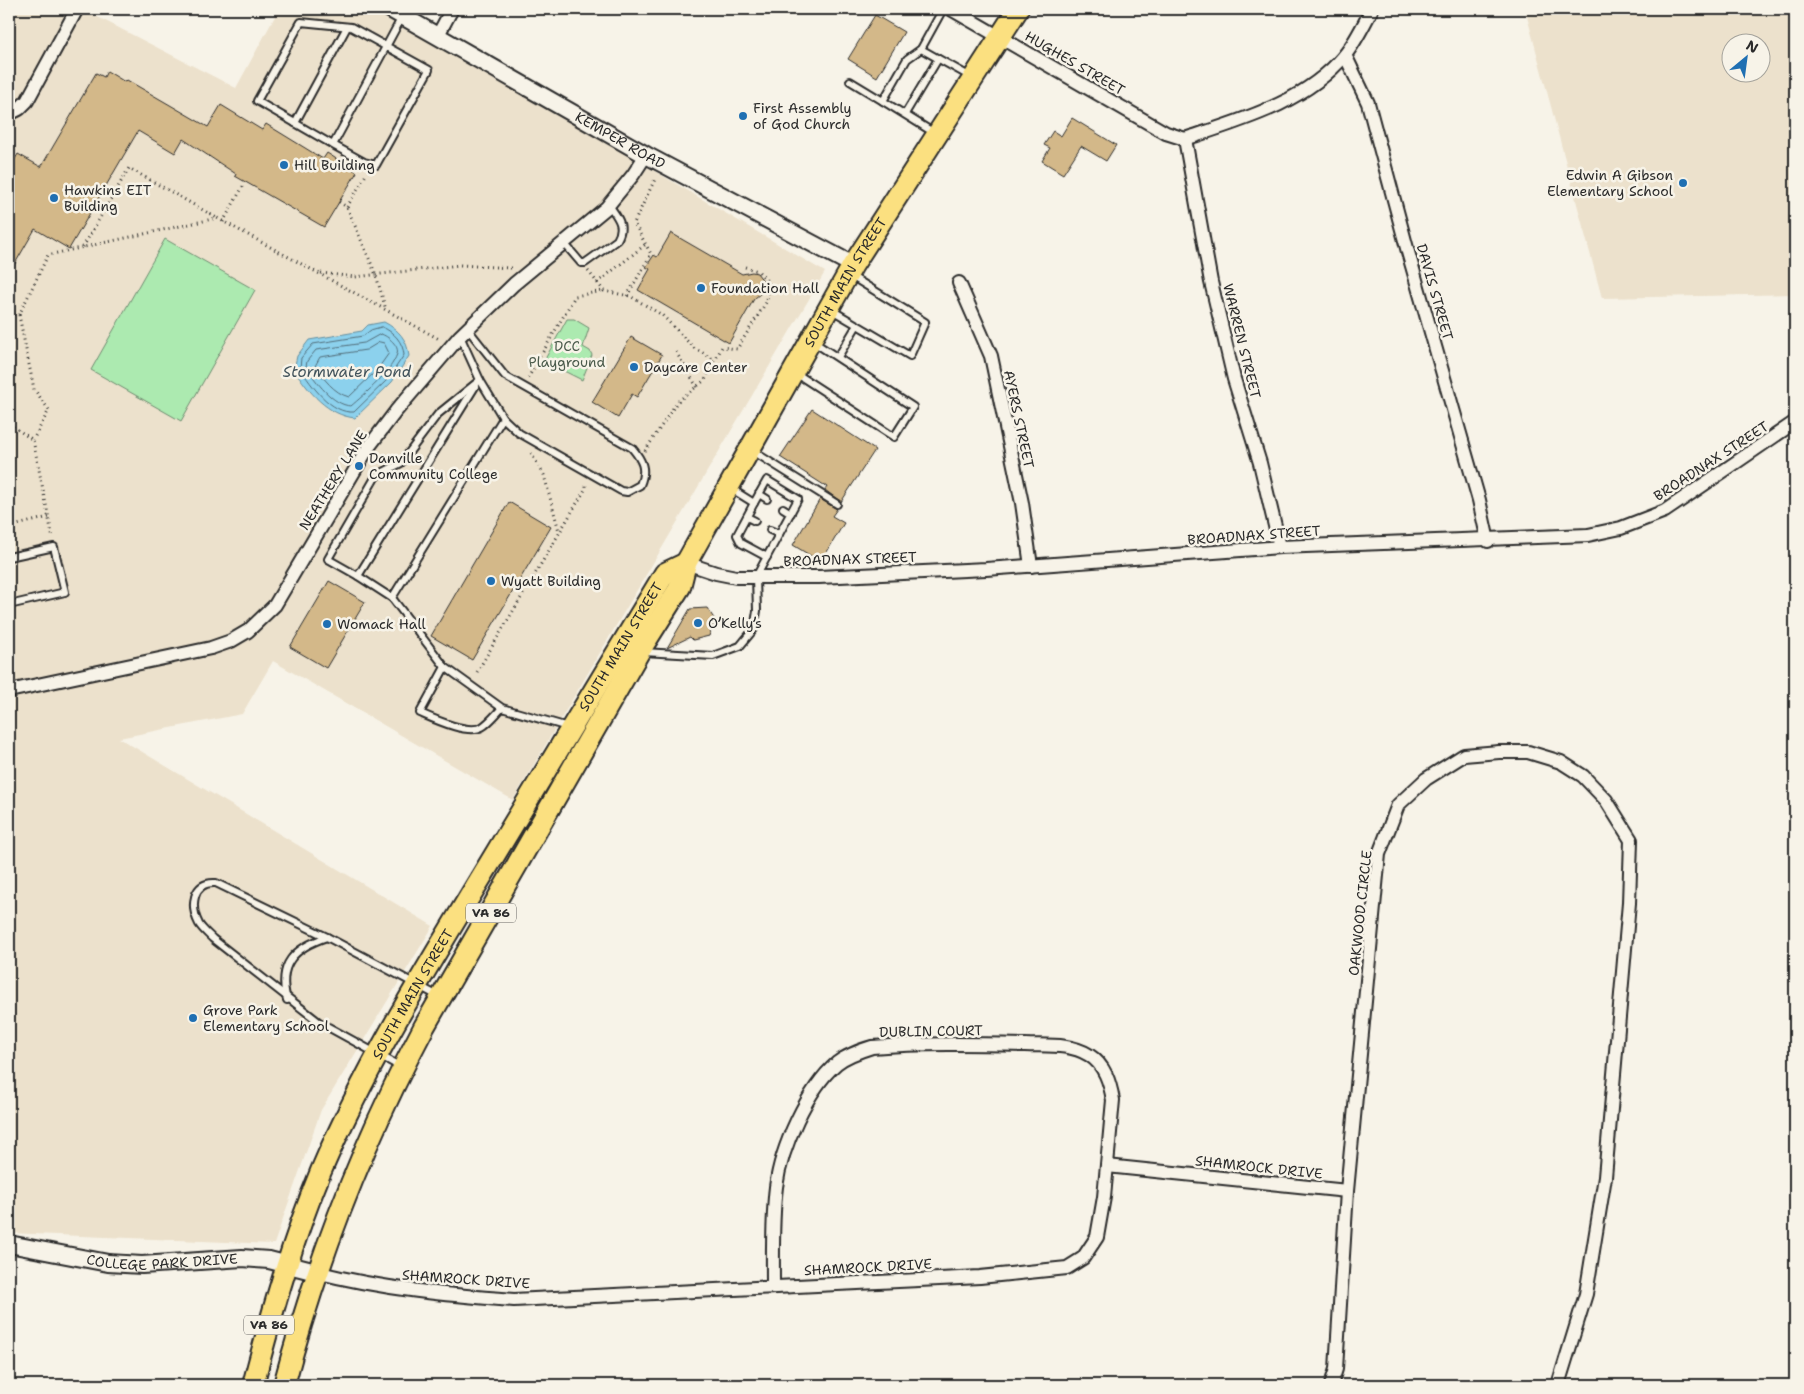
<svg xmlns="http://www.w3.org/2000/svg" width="1804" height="1394" font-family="'Shantell Sans',sans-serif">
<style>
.built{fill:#ece1cc;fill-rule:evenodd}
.green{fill:#aceab0;stroke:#6c8a6e}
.water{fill:#8cd1ed;stroke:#658f9f}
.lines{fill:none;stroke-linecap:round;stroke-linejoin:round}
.shore{stroke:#526d79;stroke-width:1}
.building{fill:#d3b889;stroke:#2b2b2b}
.service-casing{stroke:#2b2b2b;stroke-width:10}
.minor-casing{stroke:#2b2b2b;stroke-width:16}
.tertiary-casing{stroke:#2b2b2b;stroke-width:20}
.primary-casing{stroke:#2b2b2b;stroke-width:24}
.path{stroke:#2b2b2b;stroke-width:3;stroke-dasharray:1 4;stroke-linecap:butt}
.service{stroke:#f7f3e8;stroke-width:6}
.minor{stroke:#f7f3e8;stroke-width:12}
.tertiary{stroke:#f7f3e8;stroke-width:16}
.primary{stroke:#fbe080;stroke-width:20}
.poi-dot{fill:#1f6fb2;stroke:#f7f3e8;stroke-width:2}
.labels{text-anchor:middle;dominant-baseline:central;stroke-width:5;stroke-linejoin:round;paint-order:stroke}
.shield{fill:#f7f3e8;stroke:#686764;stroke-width:1}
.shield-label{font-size:12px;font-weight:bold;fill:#2b2b2b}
.street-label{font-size:14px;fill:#2b2b2b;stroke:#f7f3e8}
.poi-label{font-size:14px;fill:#2b2b2b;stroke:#f7f3e8;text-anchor:start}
.park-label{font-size:14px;fill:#4b5b4c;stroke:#f7f3e8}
.water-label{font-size:15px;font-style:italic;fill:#43545c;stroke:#f7f3e8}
</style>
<rect width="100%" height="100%" fill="#f7f3e8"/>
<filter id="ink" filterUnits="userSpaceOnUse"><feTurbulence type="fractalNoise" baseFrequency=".02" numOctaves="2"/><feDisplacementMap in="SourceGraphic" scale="10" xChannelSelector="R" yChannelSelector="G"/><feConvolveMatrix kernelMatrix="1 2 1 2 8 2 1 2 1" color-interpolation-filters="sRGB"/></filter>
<g filter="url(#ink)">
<g class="built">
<polygon points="9,9 82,9 236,88 279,9 372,9 486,71 825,272 513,800 273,661 242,714 119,738 433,926 321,1110 274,1244 9,1233"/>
<path d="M1525 9H1795V294L1602 298ZM1732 42H1762V72H1732Z"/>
</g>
<g class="green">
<polygon points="165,239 255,290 181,421 91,370"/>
<polygon points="567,319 574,319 589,328 583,347 590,351 592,355 582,380 544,361"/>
</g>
<path class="water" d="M384 322C399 330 407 339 409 356L392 382 355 418C327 415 309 392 294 369L297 356 309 340 362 331 368 325Z"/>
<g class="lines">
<g class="shore">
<path d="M382 327C394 332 403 342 404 355L388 379 354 412C331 414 311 385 300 368L301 358 313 344 363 336 371 330Z"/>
<path d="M381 334C388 336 400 346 397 354 391 372 365 394 351 406 332 405 316 381 306 367L307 361 316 350 364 343Z"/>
<path d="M380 342 384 343 389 353 377 370 349 397C334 393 323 378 315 366L320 357 366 350Z"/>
</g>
</g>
<g class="building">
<polygon points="875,15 904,32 877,77 848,59"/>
<polygon points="107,71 125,82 127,80 208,127 221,105 262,130 266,124 323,159 327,153 357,172 324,227 235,176 236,174 183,139 175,153 138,131 69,249 35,229 9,274 9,169 18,154 41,167 96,73 104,77"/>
<polygon points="1072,118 1116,145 1106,161 1081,146 1063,174 1042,161 1050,148 1044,145 1053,131 1061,136"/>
<polygon points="671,233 742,274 752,272 757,273 764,282 762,292 754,299 729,343 638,290 650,269 646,267 654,255 657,257"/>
<polygon points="631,337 662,355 637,397 632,394 618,418 592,402"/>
<polygon points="812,409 875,450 841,502 825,490 827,487 780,457"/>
<polygon points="820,499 837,509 832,516 844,523 821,562 793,545"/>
<polygon points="509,502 551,527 472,660 431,636"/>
<polygon points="329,581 365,602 326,668 290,647"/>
<polygon points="707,608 715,620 709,636 693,640 690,637 667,648 690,609"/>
</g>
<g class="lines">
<defs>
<g id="service">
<polyline points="921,49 971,77"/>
<polyline points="850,81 883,101"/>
<polyline points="905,114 938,59"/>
<polyline points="295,123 347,27"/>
<polyline points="936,134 883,101 907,59 921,49 943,9"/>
<polyline points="333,145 257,101 301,22 351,27 429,70 376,165 364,162 333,145 402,17"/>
<path d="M564 243 581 263H585L617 240C626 225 617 217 609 205"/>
<polyline points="830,309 910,356 925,322 851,276"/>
<path d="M460 336 480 380 503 418 519 433 621 491 627 492 640 485C647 469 642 460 632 448L505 376 467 328"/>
<polyline points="838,357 857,325"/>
<polyline points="794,372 894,437 913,407 812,341"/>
<polyline points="751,450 837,504"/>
<polyline points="759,494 767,499"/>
<polyline points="754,503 737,535 741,543 767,557"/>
<polyline points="783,508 791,513"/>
<polyline points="747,517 755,521"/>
<polyline points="770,530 779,534"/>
<polyline points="9,557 54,547 65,592 9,605"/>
<polyline points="358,576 328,559 376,476 401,463 438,414 480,380"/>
<polyline points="392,598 358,576 476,385"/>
<polyline points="643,652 713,656 740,646 754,629 757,611 756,577 798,499 767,480 754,503 730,488"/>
<polyline points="445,667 392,598 503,418"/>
<path d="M502 708C496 714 489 723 482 727 468 735 434 719 420 713L445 667 502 708 568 727"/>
<path d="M287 1000C277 964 294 948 327 937"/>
<path d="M401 1067 319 1022 213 939C208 934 202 929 199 924 190 907 192 881 216 883L327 937 438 996"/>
</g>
<g id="minor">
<polyline points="951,9 1166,133 1185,139"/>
<polyline points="438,35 452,9"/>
<polyline points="1345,55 1368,103 1408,252 1479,500 1488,541"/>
<polyline points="9,114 19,109 27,101 77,9"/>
<polyline points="1185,139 1211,282 1234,379 1260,463 1280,547"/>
<path d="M1185 139C1242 120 1305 103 1345 55 1356 41 1364 24 1372 9"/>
<polyline points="959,283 991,356 1022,503 1031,566"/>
<polyline points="686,563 716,573 736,577 819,577 986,569 1280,547 1588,535 1621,528 1665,511 1795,422"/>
<polyline points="9,691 211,648 231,641 248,631 275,605 368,448 396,411 460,336 514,284 606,208 633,175 646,155"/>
<polyline points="1107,1166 1347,1191"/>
<path d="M316 1272C382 1289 447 1295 514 1300L980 1277 1067 1268 1083 1258 1097 1237 1104 1197 1113 1100C1110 1083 1105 1065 1089 1055 1070 1043 1046 1046 1025 1045 974 1044 923 1043 872 1047 859 1051 847 1055 837 1063 807 1089 781 1148 776 1187 772 1220 773 1253 773 1286"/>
<polyline points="1331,1385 1336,1369 1347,1191 1379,854 1398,805 1426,779 1464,755 1499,752 1528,752 1561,762 1583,776 1606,800 1631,840 1629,903 1605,1177 1586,1294 1558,1385"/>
</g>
<g id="tertiary">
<path id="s1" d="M390 9 646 155 853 265"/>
<path id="s2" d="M9 1244 108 1263 142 1265 242 1258 269 1260 316 1272"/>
</g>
<g id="primary">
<path id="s3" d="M253 1385C272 1312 292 1241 321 1171 365 1068 424 972 482 876 543 775 604 674 665 573L686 563"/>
<path id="s4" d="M284 1385C317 1260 363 1142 424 1027L639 652 680 587 686 563 853 265 1018 9"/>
</g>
</defs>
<use href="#service" class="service-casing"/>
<use href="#minor" class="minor-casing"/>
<use href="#tertiary" class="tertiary-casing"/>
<use href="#primary" class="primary-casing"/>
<g class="path">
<polyline points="339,202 347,207 376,275 386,310"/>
<polyline points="347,207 367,173"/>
<polyline points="223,222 245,183"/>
<polyline points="83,247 129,168 217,218"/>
<polyline points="588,271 604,291 630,296 662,315 694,348 715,360"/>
<polyline points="321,273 355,277 460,265 511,268"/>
<polyline points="597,283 646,244"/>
<polyline points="627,296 651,254 634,223 656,177"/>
<polyline points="9,314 19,315 34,389 49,410 33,440"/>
<polyline points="19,315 48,255 217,218 441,340"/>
<polyline points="676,352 697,387"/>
<polyline points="528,378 575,296 603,291"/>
<polyline points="9,424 33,440 53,539"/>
<polyline points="645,451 677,402 705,380 722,347 737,349 767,301 769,283 758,271 745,267"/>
<polyline points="531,453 544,475 559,531"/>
<polyline points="9,527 49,517"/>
<polyline points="477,672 586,488 586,483"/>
</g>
<use href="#service" class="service"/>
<use href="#minor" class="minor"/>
<use href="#tertiary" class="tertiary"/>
<use href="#primary" class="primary"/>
</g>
</g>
<g class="poi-dot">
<circle cx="743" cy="116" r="5"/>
<circle cx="284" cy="165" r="5"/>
<circle cx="1683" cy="183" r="5"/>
<circle cx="54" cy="198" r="5"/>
<circle cx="701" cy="288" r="5"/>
<circle cx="634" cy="367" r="5"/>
<circle cx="359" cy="466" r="5"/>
<circle cx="491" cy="581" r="5"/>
<circle cx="698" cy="623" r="5"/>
<circle cx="327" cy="624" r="5"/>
<circle cx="193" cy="1018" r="5"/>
</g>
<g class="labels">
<g class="shield">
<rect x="466" y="903.5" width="50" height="19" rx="4"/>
<rect x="244" y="1315.5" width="50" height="19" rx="4"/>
</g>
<g class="shield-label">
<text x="491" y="913">VA 86</text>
<text x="269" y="1325">VA 86</text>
</g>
<g class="street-label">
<text transform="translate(1075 63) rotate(30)">HUGHES STREET</text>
<text stroke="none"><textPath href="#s1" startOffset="265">KEMPER ROAD</textPath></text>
<text stroke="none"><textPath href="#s4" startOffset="1242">SOUTH MAIN STREET</textPath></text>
<text transform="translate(1435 292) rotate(74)">DAVIS STREET</text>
<text transform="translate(1242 341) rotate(76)">WARREN STREET</text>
<text transform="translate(1019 419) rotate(78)">AYERS STREET</text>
<text transform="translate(1711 461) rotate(-33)">BROADNAX STREET</text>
<text transform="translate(333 480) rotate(-58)">NEATHERY LANE</text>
<text transform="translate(1254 535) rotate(-4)">BROADNAX STREET</text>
<text transform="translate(850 559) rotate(-2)">BROADNAX STREET</text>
<text stroke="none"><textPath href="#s3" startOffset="829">SOUTH MAIN STREET</textPath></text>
<text transform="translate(1360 913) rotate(-84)">OAKWOOD CIRCLE</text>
<text stroke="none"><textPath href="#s3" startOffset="424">SOUTH MAIN STREET</textPath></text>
<text transform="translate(931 1031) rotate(-1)">DUBLIN COURT</text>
<text transform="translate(1259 1167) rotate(6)">SHAMROCK DRIVE</text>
<text stroke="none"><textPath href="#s2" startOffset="155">COLLEGE PARK DRIVE</textPath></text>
<text transform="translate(868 1267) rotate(-3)">SHAMROCK DRIVE</text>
<text transform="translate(466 1279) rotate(4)">SHAMROCK DRIVE</text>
</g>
<g class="poi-label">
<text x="753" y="108">First Assembly<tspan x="753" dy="16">of God Church</tspan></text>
<text x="294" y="165">Hill Building</text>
<text x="1673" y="175" text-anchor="end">Edwin A Gibson<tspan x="1673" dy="16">Elementary School</tspan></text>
<text x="64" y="190">Hawkins EIT<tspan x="64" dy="16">Building</tspan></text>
<text x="711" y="288">Foundation Hall</text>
<text x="644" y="367">Daycare Center</text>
<text x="369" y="458">Danville<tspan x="369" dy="16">Community College</tspan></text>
<text x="501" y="581">Wyatt Building</text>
<text x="708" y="623">O’Kelly’s</text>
<text x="337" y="624">Womack Hall</text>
<text x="203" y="1010">Grove Park<tspan x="203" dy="16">Elementary School</tspan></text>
</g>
<g class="park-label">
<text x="567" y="346">DCC<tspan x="567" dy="16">Playground</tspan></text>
</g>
<g class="water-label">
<text x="347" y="372">Stormwater Pond</text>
</g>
</g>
<rect width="1804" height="1394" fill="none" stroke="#f7f3e8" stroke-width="30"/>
<rect x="15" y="15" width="1774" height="1364" fill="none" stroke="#2b2b2b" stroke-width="2" filter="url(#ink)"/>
<g transform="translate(1746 58) rotate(29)"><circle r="24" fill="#f7f3e8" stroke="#a5a39c"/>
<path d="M0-4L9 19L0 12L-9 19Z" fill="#1f6fb2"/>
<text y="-8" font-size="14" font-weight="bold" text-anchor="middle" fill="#2b2b2b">N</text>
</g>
</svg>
